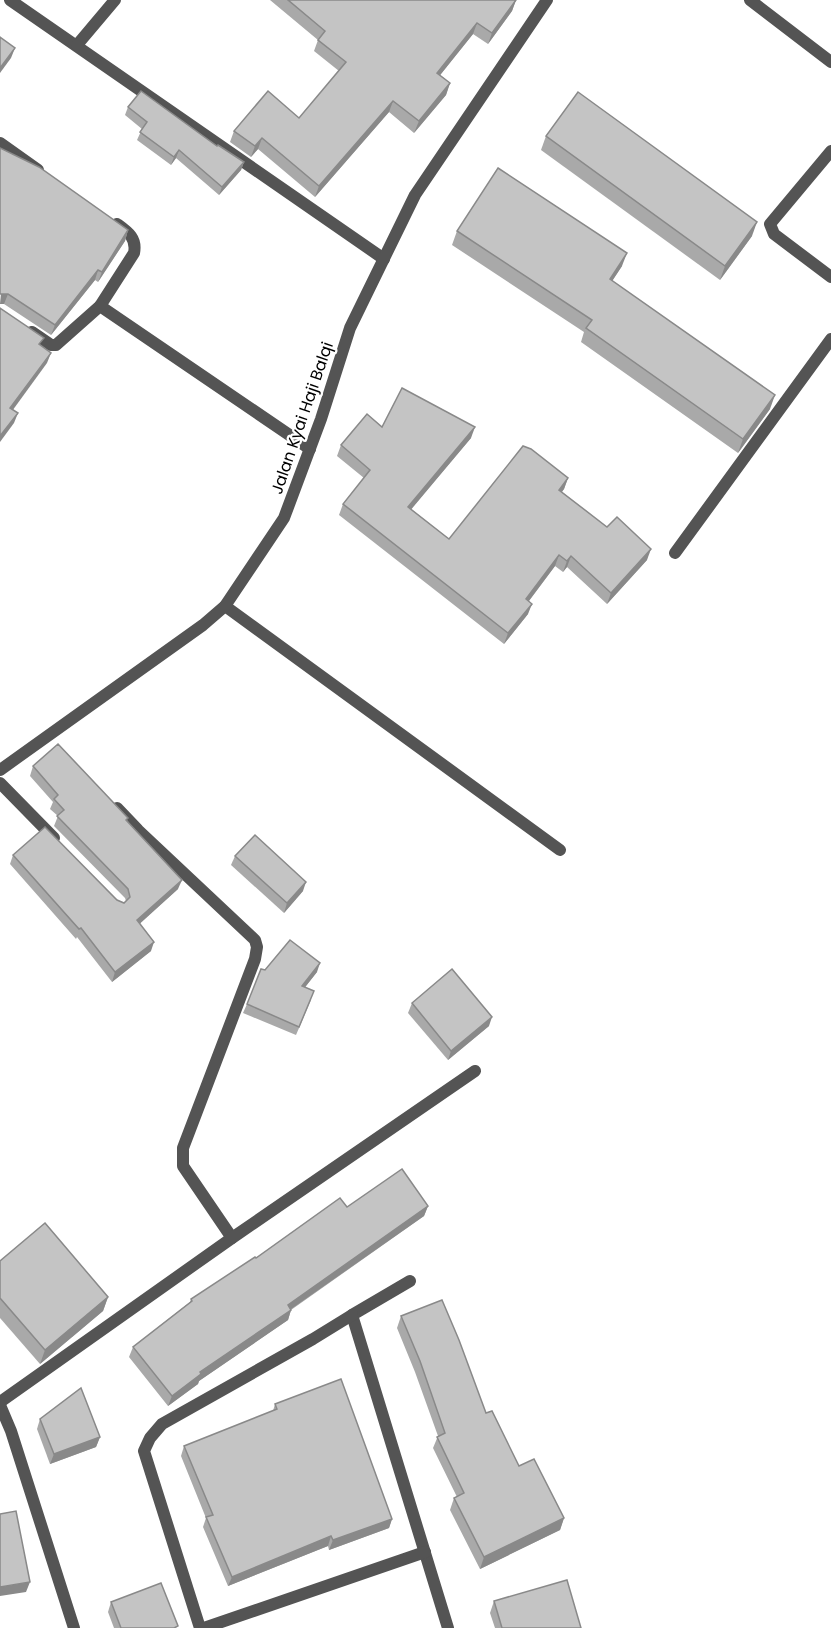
<svg xmlns="http://www.w3.org/2000/svg" width="831" height="1628" font-family="Poppins,sans-serif">
<style>
.lines{fill:none;stroke-linecap:round;stroke-linejoin:round}
.street{stroke:#545454;stroke-width:12}
.wall{fill:#a9a9a9}
.shaded-wall{fill:#898989}
.building{fill:#c4c4c4;stroke:#898989;stroke-width:1.5}
.labels{text-anchor:middle;dominant-baseline:central;stroke-width:4.5;stroke-linejoin:round;paint-order:stroke}
.street-label{font-size:16px;fill:#000;stroke:#fff}
</style>
<rect width="100%" height="100%" fill="#fff"/>
<g class="lines">
<g class="street">
<polyline points="10,0 384,259"/>
<polyline points="750,0 831,62"/>
<polyline points="77,45 115,0"/>
<polyline points="0,143 38,170"/>
<polyline points="831,151 770,224 774,234 831,277"/>
<path d="M100 306 134 253C137 238 128 232 117 224"/>
<polyline points="32,332 51,345 56,345 100,306 310,449"/>
<polyline points="675,553 831,339"/>
<polyline points="225,606 560,850"/>
<polyline points="0,770 203,625 225,606 284,518 321,419 350,328 415,195 547,0"/>
<polyline points="0,783 54,838"/>
<polyline points="117,808 138,830 255,940 257,947 255,959 183,1148 183,1166 232,1238"/>
<polyline points="410,1281 352,1315 448,1628"/>
<polyline points="0,1402 232,1238 475,1071"/>
<polyline points="0,1405 11,1431 74,1628"/>
<polyline points="200,1628 144,1451 150,1438 162,1424 313,1339 352,1315"/>
<polyline points="204,1628 425,1552"/>
</g>
</g>
<g class="wall">
<polygon points="270,0 516,0 512,11 488,44 473,34 440,75 450,83 446,95 414,133 389,112 315,197 258,149 251,157 230,142 234,131 299,118 339,71 314,51 318,40"/>
<polygon points="128,107 217,146 244,162 241,170 219,195 176,158 171,165 137,140 142,129 125,115"/>
<polygon points="546,136 752,236 720,280 541,150"/>
<polygon points="0,148 128,230 125,241 98,282 95,280 51,335 4,304"/>
<polygon points="457,231 622,266 612,281 770,409 738,453 581,342 584,332 452,245"/>
<polygon points="382,427 471,438 411,509 449,539 568,478 564,489 562,492 647,560 607,604 567,567 563,572 555,566 529,601 528,614 504,644 339,515 343,504 364,478 337,456 341,445"/>
<polygon points="33,766 127,820 178,889 140,923 151,951 112,982 77,937 76,939 10,864 13,855 117,900 124,903 126,901 125,898 54,826 58,816 50,809 53,802 30,776"/>
<polygon points="235,856 303,891 284,913 231,865"/>
<polygon points="265,970 317,972 305,987 311,1000 296,1035 243,1013 247,1004"/>
<polygon points="412,1003 489,1026 448,1060 408,1013"/>
<polygon points="428,1206 424,1216 291,1310 288,1320 199,1381 198,1384 168,1406 129,1357 133,1347 190,1302 191,1299 256,1258 347,1207"/>
<polygon points="0,1261 108,1297 103,1311 40,1364 0,1318"/>
<polygon points="401,1316 486,1413 519,1466 564,1518 560,1530 480,1569 450,1510 454,1498 457,1497 433,1448 438,1436 415,1372 397,1328"/>
<polygon points="275,1404 392,1519 389,1528 329,1550 328,1546 228,1586 203,1527 206,1518 181,1456 184,1446 273,1411"/>
<polygon points="40,1419 100,1437 96,1447 50,1464 37,1429"/>
<polygon points="494,1601 581,1628 495,1628 490,1613"/>
<polygon points="111,1602 177,1628 114,1628 108,1612"/>
</g>
<g class="shaded-wall">
<polygon points="516,0 512,11 488,44 492,33"/>
<polygon points="477,23 473,34 433,84 437,73"/>
<polygon points="15,48 11,58 0,73 0,68"/>
<polygon points="450,83 446,95 414,133 419,121"/>
<polygon points="393,101 389,112 315,197 319,186"/>
<polygon points="262,138 258,149 251,157 255,146"/>
<polygon points="179,150 176,158 171,165 174,157"/>
<polygon points="244,162 241,170 219,195 222,187"/>
<polygon points="757,222 752,236 720,280 725,266"/>
<polygon points="128,230 125,241 98,282 102,272"/>
<polygon points="627,253 622,266 605,292 610,279"/>
<polygon points="98,270 95,280 51,335 55,325"/>
<polygon points="1,293 8,294 4,304 0,304"/>
<polygon points="51,353 47,363 7,418 10,408"/>
<polygon points="775,395 770,409 738,453 743,439"/>
<polygon points="18,413 14,423 0,442 0,436"/>
<polygon points="475,427 471,438 404,518 408,507"/>
<polygon points="568,478 564,489 555,500 559,490"/>
<polygon points="651,549 647,560 607,604 611,593"/>
<polygon points="559,555 555,566 522,610 526,599"/>
<polygon points="571,556 567,567 563,572 567,561"/>
<polygon points="532,604 528,614 504,644 508,633"/>
<polygon points="182,880 178,889 134,929 137,920"/>
<polygon points="306,882 303,891 284,913 287,903"/>
<polygon points="154,942 151,951 112,982 115,972"/>
<polygon points="320,963 317,972 299,995 302,986"/>
<polygon points="492,1017 489,1026 448,1060 451,1051"/>
<polygon points="428,1206 424,1216 284,1314 288,1305"/>
<polygon points="108,1297 103,1311 40,1364 45,1350"/>
<polygon points="291,1310 288,1320 199,1381 198,1384 168,1406 172,1396 200,1372"/>
<polygon points="100,1437 96,1447 50,1464 54,1454"/>
<polygon points="564,1518 560,1530 480,1569 484,1557"/>
<polygon points="392,1519 389,1528 329,1550 333,1540"/>
<polygon points="331,1536 328,1546 228,1586 232,1577"/>
<polygon points="30,1582 26,1592 0,1596 0,1587"/>
</g>
<g class="building">
<polygon points="288,0 516,0 492,33 477,23 437,73 450,83 419,121 393,101 319,186 262,138 255,146 234,131 268,91 299,118 346,62 318,40 325,31"/>
<polygon points="0,37 15,48 0,68"/>
<polygon points="141,91 217,146 218,145 244,162 222,187 179,150 174,157 140,132 147,122 128,107"/>
<polygon points="578,92 757,222 725,266 546,136"/>
<polygon points="0,148 39,167 128,230 102,272 98,270 55,325 8,294 0,294"/>
<polygon points="498,168 627,253 610,279 775,395 743,439 586,328 592,320 457,231"/>
<polygon points="0,308 44,338 39,344 51,353 10,408 18,413 0,436"/>
<polygon points="402,388 475,427 408,507 449,539 523,446 531,449 568,478 559,490 607,527 617,517 651,549 611,593 571,556 567,561 559,555 526,599 532,604 508,633 343,504 370,470 341,445 367,414 382,427"/>
<polygon points="58,744 128,818 126,820 182,880 137,920 154,942 115,972 81,928 79,929 13,855 45,827 117,900 124,903 130,897 128,889 57,816 64,810 54,799 58,795 33,766"/>
<polygon points="255,835 306,882 287,903 235,856"/>
<polygon points="290,940 320,963 302,986 314,991 299,1027 247,1004 261,969 265,970"/>
<polygon points="452,969 492,1017 451,1051 412,1003"/>
<polygon points="402,1169 428,1206 288,1305 291,1310 200,1372 201,1374 172,1396 133,1347 192,1301 191,1299 255,1257 256,1258 340,1198 347,1207"/>
<polygon points="45,1223 108,1297 45,1350 0,1298 0,1261"/>
<polygon points="442,1300 459,1340 486,1413 492,1411 519,1466 534,1459 564,1518 484,1557 454,1498 464,1493 437,1437 445,1433 420,1361 401,1316"/>
<polygon points="341,1379 392,1519 333,1540 331,1536 232,1577 206,1517 213,1515 184,1446 277,1409 275,1404"/>
<polygon points="81,1388 100,1437 54,1454 40,1419"/>
<polygon points="16,1511 30,1582 0,1587 0,1514"/>
<polygon points="567,1580 581,1628 502,1628 494,1601"/>
<polygon points="161,1583 178,1626 174,1628 121,1628 111,1602"/>
</g>
<g class="labels">
<g class="street-label">
<text transform="translate(302 418) rotate(-71)">Jalan Kyai Haji Balqi</text>
</g>
</g>
</svg>
